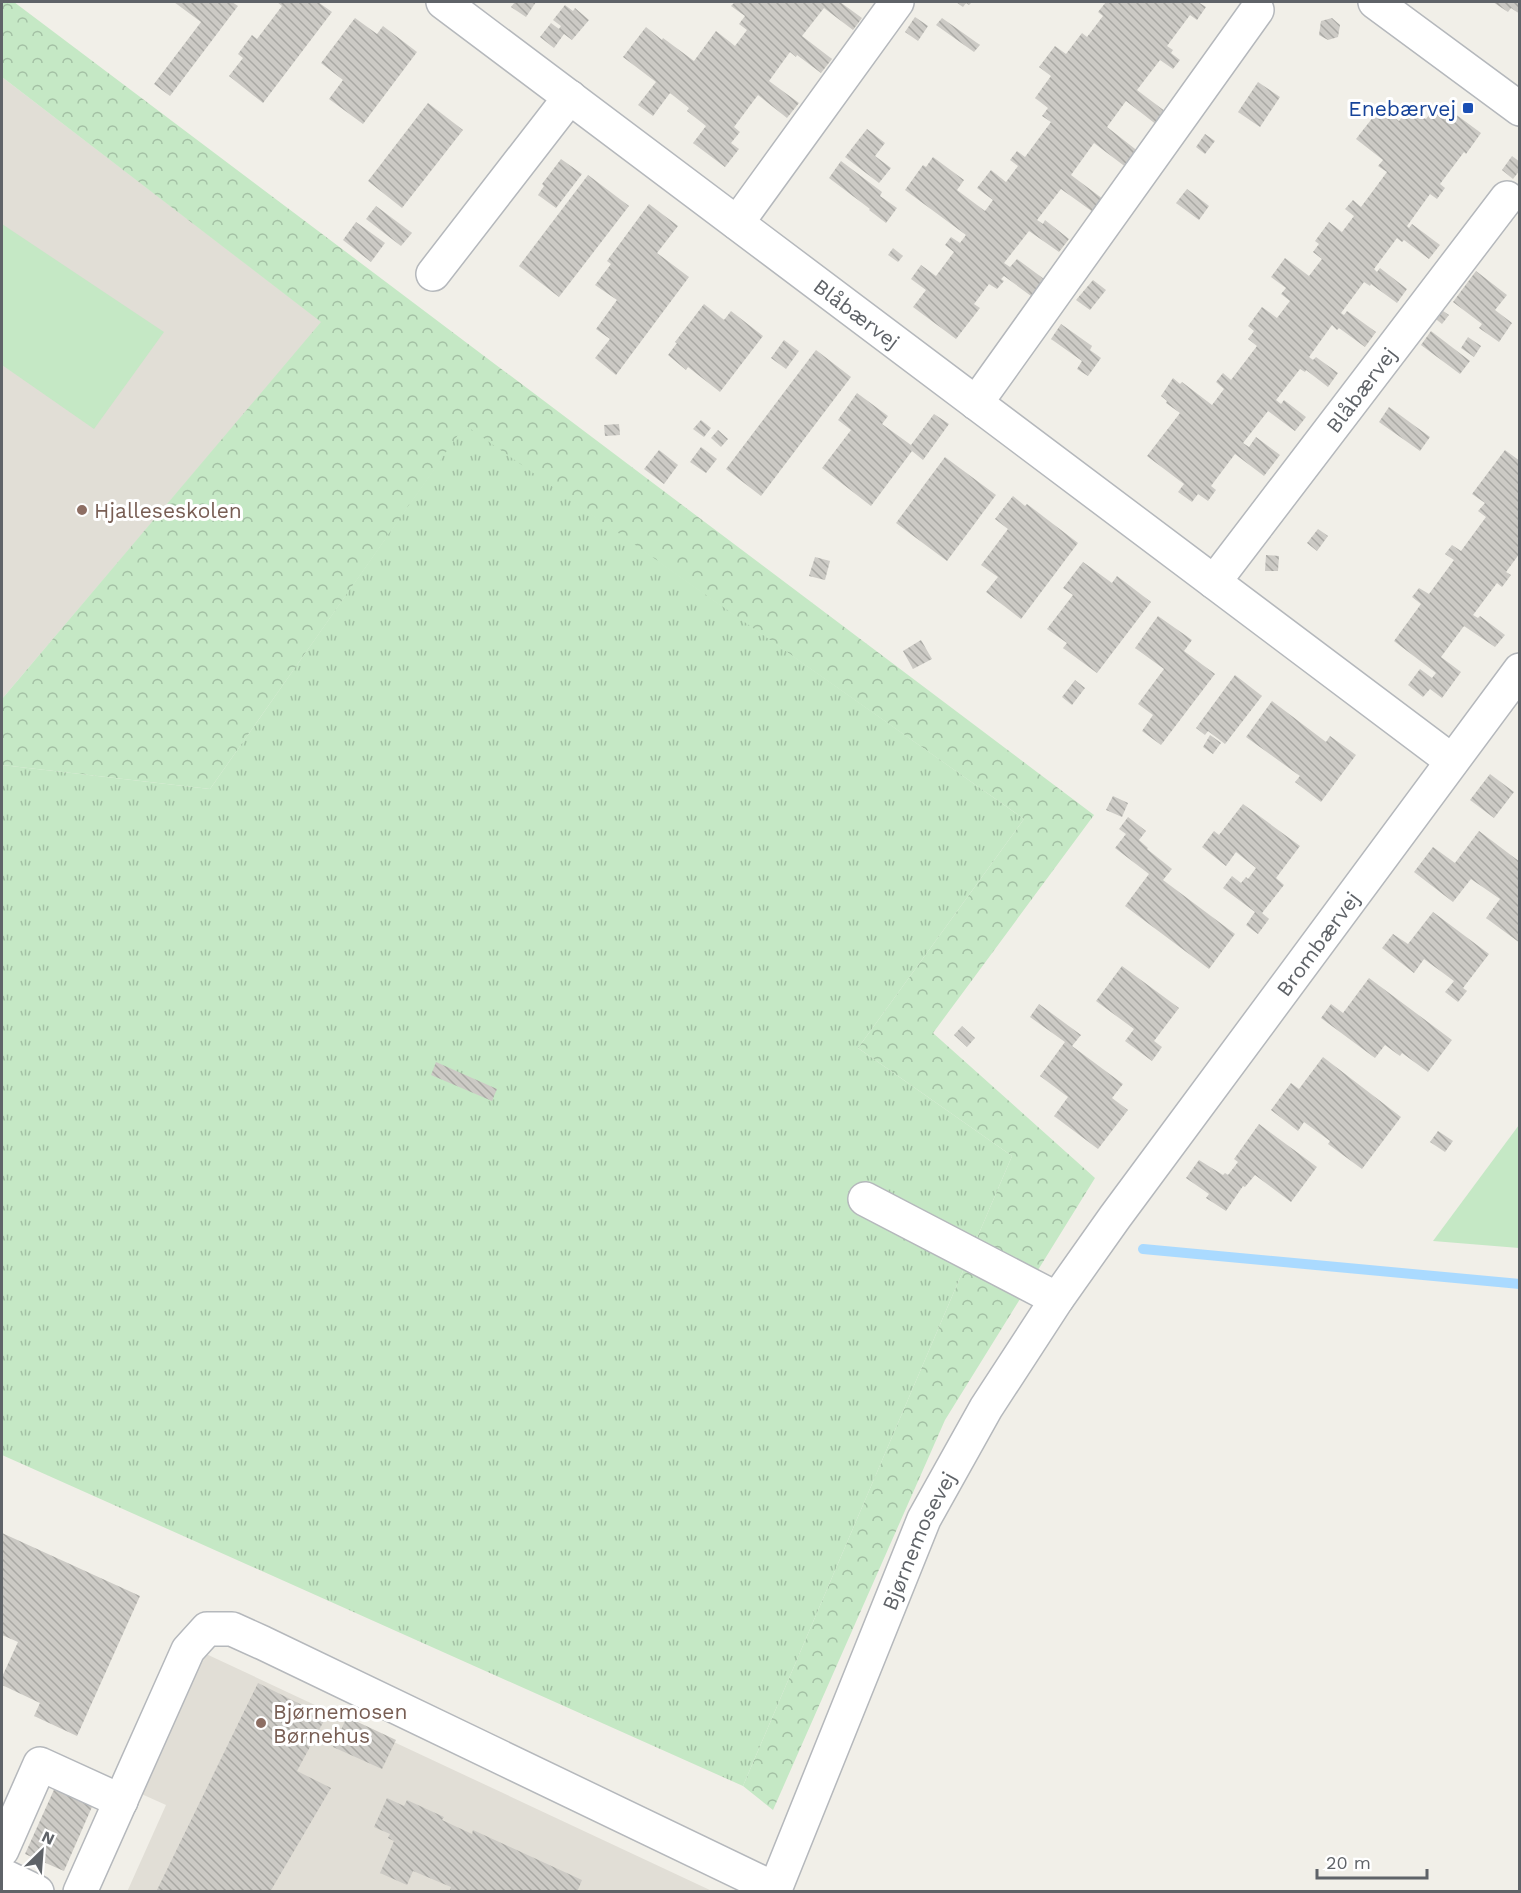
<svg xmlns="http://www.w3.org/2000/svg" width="1521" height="1893" font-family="'Work Sans',sans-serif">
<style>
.education{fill:#e1ded6}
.green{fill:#c5e8c5}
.forest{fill:url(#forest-crowns)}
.park{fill:url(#park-tufts)}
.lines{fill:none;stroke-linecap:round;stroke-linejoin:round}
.stream{stroke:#aadaff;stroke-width:10}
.building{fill:url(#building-back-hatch)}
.minor-casing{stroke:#b5b8bc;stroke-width:36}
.minor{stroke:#fff;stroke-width:33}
.transit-dot{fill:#1a4fb4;stroke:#fff;stroke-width:2}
.education-dot{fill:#8d6e63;stroke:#fff;stroke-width:2}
.labels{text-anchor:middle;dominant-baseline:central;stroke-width:6;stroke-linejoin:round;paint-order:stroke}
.transit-label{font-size:21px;fill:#164399;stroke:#fff;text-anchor:end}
.street-label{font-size:21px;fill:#5f6368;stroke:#fff}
.education-label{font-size:21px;fill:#785e54;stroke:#fff;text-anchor:start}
</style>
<defs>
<pattern id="forest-crowns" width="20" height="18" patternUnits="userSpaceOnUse" patternTransform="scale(1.5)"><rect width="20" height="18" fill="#c5e8c5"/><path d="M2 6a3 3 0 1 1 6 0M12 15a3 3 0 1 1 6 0" fill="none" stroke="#a3c0a4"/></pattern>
<pattern id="park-tufts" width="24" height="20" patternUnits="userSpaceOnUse" patternTransform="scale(1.5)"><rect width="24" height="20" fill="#c5e8c5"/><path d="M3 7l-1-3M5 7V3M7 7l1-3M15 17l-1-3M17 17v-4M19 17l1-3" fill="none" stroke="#a3c0a4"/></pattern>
<pattern id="building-back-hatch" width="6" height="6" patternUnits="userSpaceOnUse" patternTransform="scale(1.5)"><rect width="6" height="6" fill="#cccac5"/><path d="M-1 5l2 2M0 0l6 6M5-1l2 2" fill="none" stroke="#a9a8a4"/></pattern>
</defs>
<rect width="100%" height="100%" fill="#f1efe8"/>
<g class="education">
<polygon points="2,77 322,322 2,699"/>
<polygon points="204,1653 712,1891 127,1892 166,1805 137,1792"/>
</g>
<g class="green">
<polygon points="2,224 164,332 94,429 2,365"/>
<polygon points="1519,1125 1519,1248 1433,1241"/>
</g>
<polygon class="forest" points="2,2 14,2 1094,815 933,1033 1095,1178 945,1420 773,1810 743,1786 1012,1156 858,1048 1024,819 465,426 210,789 2,765 2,699 321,322 2,77"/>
<polygon class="park" points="465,425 1024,819 858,1048 1012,1156 743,1786 2,1455 2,765 210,789"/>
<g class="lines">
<polyline class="stream" points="1143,1249 1520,1284"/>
</g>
<g class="building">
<polygon points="174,2 232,2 238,6 170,96 154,84 201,22"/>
<polygon points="277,2 318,2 332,12 263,103 229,76 243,58 238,54 252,35 257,39 282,6"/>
<polygon points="515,2 536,2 526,17 511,7"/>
<polygon points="735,2 840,2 862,18 853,30 824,8 802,36 832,59 821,73 797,55 796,57 790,52 769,81 799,103 787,118 758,95 734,127 740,132 731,143 739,149 725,167 693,143 706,126 687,111 689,108 670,93 653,116 638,105 656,82 623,57 646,27 662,40 663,38 694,61 716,31 735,46 747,30 739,24 745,16 731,6"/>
<polygon points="956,2 972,2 969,5 966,3 963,7"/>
<polygon points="1106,2 1198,2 1206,7 1197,20 1190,15 1167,46 1173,50 1171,53 1180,60 1173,69 1160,60 1137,90 1166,112 1157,125 1126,101 1107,127 1139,152 1127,168 1094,143 1071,175 1103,199 1093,212 1061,189 1037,220 1043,224 1045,220 1069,239 1059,252 1029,231 1004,263 1010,267 1017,259 1044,279 1031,296 1004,276 1001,279 1004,281 997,289 989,284 974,304 980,308 956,339 913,307 926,290 911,279 921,265 936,276 954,252 945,245 951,237 960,243 966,235 905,190 923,165 926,167 933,157 964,180 957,190 985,211 993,200 977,188 991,170 1006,182 1018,166 1010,160 1017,151 1025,157 1051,122 1042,116 1048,108 1035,98 1051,76 1039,67 1055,46 1066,54 1082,33 1087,37 1103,16 1098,12"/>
<polygon points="1493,2 1520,2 1520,14 1511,8 1508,12"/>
<polygon points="565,5 573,11 575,8 589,20 572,40 564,34 554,48 540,37 551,23 559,29 561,26 553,20"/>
<polygon points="915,17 928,26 918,41 905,32"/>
<polygon points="355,18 377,34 383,26 417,52 363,124 329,99 343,80 321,63"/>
<polygon points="942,18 980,45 974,52 936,25"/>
<polygon points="1332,18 1340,25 1338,37 1328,40 1319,35 1321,21"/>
<polygon points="1258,82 1280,97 1260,127 1238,112"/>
<polygon points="1439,102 1481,133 1466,154 1464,152 1440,184 1445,188 1437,199 1430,194 1407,226 1409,228 1412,224 1440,245 1429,259 1404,240 1402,242 1397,238 1374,269 1377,272 1380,268 1407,289 1397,303 1371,284 1370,286 1364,282 1341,313 1344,315 1347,311 1376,332 1365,347 1339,328 1337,330 1332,325 1309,357 1313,360 1316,357 1338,373 1328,387 1306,370 1305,372 1300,369 1276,400 1281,404 1284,400 1306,417 1295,431 1268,411 1243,443 1249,447 1256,437 1280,455 1264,476 1235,454 1211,486 1216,490 1208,501 1198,494 1192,502 1178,492 1184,484 1147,456 1180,413 1166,403 1167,401 1161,396 1173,378 1180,384 1182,382 1212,405 1224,389 1216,382 1223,373 1231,380 1257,346 1248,339 1254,331 1248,326 1262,307 1277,318 1290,301 1281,294 1286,288 1271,277 1285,258 1309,276 1322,259 1313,252 1319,244 1315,241 1329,222 1342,232 1354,216 1345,209 1353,200 1361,207 1387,172 1378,166 1383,160 1356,139 1381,107 1399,121 1410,107 1426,119"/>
<polygon points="428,103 463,130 402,208 368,181"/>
<polygon points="867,129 885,143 875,156 891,168 879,183 845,157"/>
<polygon points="1205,134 1215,141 1205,154 1196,147"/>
<polygon points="1512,156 1520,162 1520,170 1513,179 1502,170"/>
<polygon points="561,159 582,174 556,208 538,195 544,186 542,184"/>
<polygon points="841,161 882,192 880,196 897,208 886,223 869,210 870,209 829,178"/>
<polygon points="588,175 629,206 559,297 519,266"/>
<polygon points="1187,189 1209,206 1199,220 1176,203"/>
<polygon points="649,204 678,226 657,253 689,277 616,375 595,358 610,339 596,329 617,300 595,285 611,264 607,261"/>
<polygon points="376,206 412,233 401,246 366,219"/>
<polygon points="356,222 385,243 371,262 343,240"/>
<polygon points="893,248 903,256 898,262 888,255"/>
<polygon points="1476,271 1507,295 1495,310 1512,323 1499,342 1479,328 1482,324 1453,302"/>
<polygon points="1093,280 1106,290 1090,310 1076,300"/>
<polygon points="704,304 724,320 731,311 763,336 720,392 688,367 686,370 668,355 677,343 675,342"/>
<polygon points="1443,311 1449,315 1442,324 1436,319"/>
<polygon points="1061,324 1092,346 1090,350 1101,358 1088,376 1077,369 1082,361 1051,339"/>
<polygon points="1431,331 1470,361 1460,374 1421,345"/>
<polygon points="1468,337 1481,346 1474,357 1461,348"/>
<polygon points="784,340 799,351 786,369 771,358"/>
<polygon points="816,350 851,377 761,496 726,469"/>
<polygon points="857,393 888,416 882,424 911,445 934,414 949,424 923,460 912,451 871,506 822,468 851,430 838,420"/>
<polygon points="1389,407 1430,437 1420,451 1379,422"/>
<polygon points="701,420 711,428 704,437 693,429"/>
<polygon points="619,424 620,435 605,436 604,425"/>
<polygon points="718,430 728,439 721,447 711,438"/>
<polygon points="701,447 717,459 706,473 690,462"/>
<polygon points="659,450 678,465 664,484 644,469"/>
<polygon points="1505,450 1520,461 1520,553 1506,572 1511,575 1502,587 1497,583 1473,615 1478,618 1480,616 1505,635 1495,647 1464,626 1441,657 1461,672 1442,698 1430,689 1423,697 1408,685 1420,669 1432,678 1436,673 1394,641 1421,604 1412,597 1419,588 1429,594 1454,560 1445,554 1452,545 1461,551 1486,517 1478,511 1485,503 1472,494"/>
<polygon points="945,457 996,495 947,561 896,523"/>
<polygon points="1013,496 1025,506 1027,504 1078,543 1021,619 986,592 998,577 981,565 1008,529 995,519"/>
<polygon points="1318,529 1328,536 1317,551 1307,543"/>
<polygon points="1266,555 1279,556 1278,571 1265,571"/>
<polygon points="815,557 830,561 825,580 809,576"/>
<polygon points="1083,562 1112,583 1117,576 1151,602 1097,673 1063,648 1067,643 1047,629 1073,595 1063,588"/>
<polygon points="1158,616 1192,640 1184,651 1215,674 1161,745 1142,731 1153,715 1138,704 1164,669 1135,648"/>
<polygon points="921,640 932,659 913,669 903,651"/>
<polygon points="1235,675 1262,696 1225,744 1208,731 1205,735 1196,728"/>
<polygon points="1075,680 1085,688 1072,705 1062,697"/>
<polygon points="1272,701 1326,742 1330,736 1356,755 1321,802 1295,782 1300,776 1246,737"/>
<polygon points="1210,735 1221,743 1213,754 1203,747"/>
<polygon points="1490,774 1514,792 1494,818 1470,800"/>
<polygon points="1113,796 1128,803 1122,817 1106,810"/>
<polygon points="1243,804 1300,846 1276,878 1284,885 1262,913 1269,919 1258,934 1246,925 1255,912 1223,888 1232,876 1241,883 1246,877 1248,879 1256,868 1236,852 1226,866 1202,847 1214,831 1219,835"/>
<polygon points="1128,817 1146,831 1139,840 1148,848 1147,849 1172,869 1163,880 1235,934 1209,969 1125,906 1149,874 1115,848 1126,834 1119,829"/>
<polygon points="1479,831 1520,862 1520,943 1486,918 1500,899 1471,879 1453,902 1414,872 1433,847 1455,863"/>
<polygon points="1433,912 1489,954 1463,988 1467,991 1458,1002 1445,992 1454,981 1424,959 1414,973 1382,948 1393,934 1408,944"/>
<polygon points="1122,966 1179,1008 1154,1041 1162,1047 1152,1061 1125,1041 1134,1029 1096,1001"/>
<polygon points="1369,978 1452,1040 1428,1072 1402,1053 1400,1056 1385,1045 1375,1058 1321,1018 1331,1004 1343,1013"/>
<polygon points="1039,1004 1081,1035 1072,1046 1123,1084 1112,1098 1128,1110 1098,1149 1054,1116 1068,1097 1040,1076 1065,1042 1030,1017"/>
<polygon points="962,1026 975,1038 967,1047 954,1035"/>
<polygon points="1323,1057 1401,1117 1362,1169 1328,1144 1330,1141 1304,1122 1298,1131 1271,1110 1291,1083 1299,1089"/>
<polygon points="436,1062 497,1089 492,1101 431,1075"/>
<polygon points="1259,1124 1317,1167 1291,1202 1255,1175 1245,1187 1243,1186 1226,1211 1206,1198 1209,1194 1186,1178 1199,1160 1223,1175 1225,1173 1228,1175 1238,1162 1234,1159"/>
<polygon points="1438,1131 1453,1141 1445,1152 1430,1142"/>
<polygon points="2,1533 140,1596 77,1736 34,1716 40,1703 2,1685 2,1677 18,1642 2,1635"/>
<polygon points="258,1683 326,1717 297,1771 331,1788 270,1892 156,1892"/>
<polygon points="347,1717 396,1740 382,1769 333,1747"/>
<polygon points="57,1783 95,1800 64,1871 25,1854"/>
<polygon points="387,1798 404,1806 407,1800 444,1817 442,1820 472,1834 473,1830 582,1880 577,1892 449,1892 451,1887 413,1871 407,1885 380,1873 394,1841 388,1838 390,1834 374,1827"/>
</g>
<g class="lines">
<defs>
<g id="minor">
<path id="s1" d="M443 2 1452 761"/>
<polyline points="1375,2 1520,109"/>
<polyline points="737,223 897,2"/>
<polyline points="433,274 570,97"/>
<polyline points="976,403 1257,10"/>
<path id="s2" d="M1214 582 1507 198"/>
<polyline points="865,1199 1057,1299"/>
<polyline points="2,1850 40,1764 121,1801"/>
<polyline points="2,1875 37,1892"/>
<polyline points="80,1892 188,1650 207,1629 232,1629 263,1643 775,1889"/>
<path id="s3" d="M774 1892 924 1519 986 1408 1057 1299 1115 1217 1520 670"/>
</g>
</defs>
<use href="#minor" class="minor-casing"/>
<use href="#minor" class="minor"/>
</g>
<rect class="transit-dot" x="1462" y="102" width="12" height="12" rx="3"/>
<g class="education-dot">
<circle cx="82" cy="510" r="6"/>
<circle cx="261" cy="1723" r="6"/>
</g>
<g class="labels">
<g class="transit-label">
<text x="1456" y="108">Enebærvej</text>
</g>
<g class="street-label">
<text stroke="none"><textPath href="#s1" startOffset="518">Blåbærvej</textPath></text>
<text stroke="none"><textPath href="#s2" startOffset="242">Blåbærvej</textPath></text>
<text stroke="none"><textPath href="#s3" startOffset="1100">Brombærvej</textPath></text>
<text stroke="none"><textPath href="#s3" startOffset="380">Bjørnemosevej</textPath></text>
</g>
<g class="education-label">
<text x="94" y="510">Hjalleseskolen</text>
<text x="273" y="1711">Bjørnemosen<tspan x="273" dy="24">Børnehus</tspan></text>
</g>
</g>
<rect width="1521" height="1893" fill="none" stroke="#5f6368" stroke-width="6"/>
<g transform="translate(42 1851) rotate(25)" stroke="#ffffff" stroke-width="4.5" paint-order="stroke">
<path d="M0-4.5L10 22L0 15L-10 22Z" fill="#5f6368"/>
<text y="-9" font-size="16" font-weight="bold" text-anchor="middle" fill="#5f6368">N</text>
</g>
<path d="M1317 1869v9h110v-9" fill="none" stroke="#5f6368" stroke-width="3"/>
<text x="1326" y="1869" font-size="18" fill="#5f6368" stroke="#ffffff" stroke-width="4.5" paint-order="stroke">20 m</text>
</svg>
